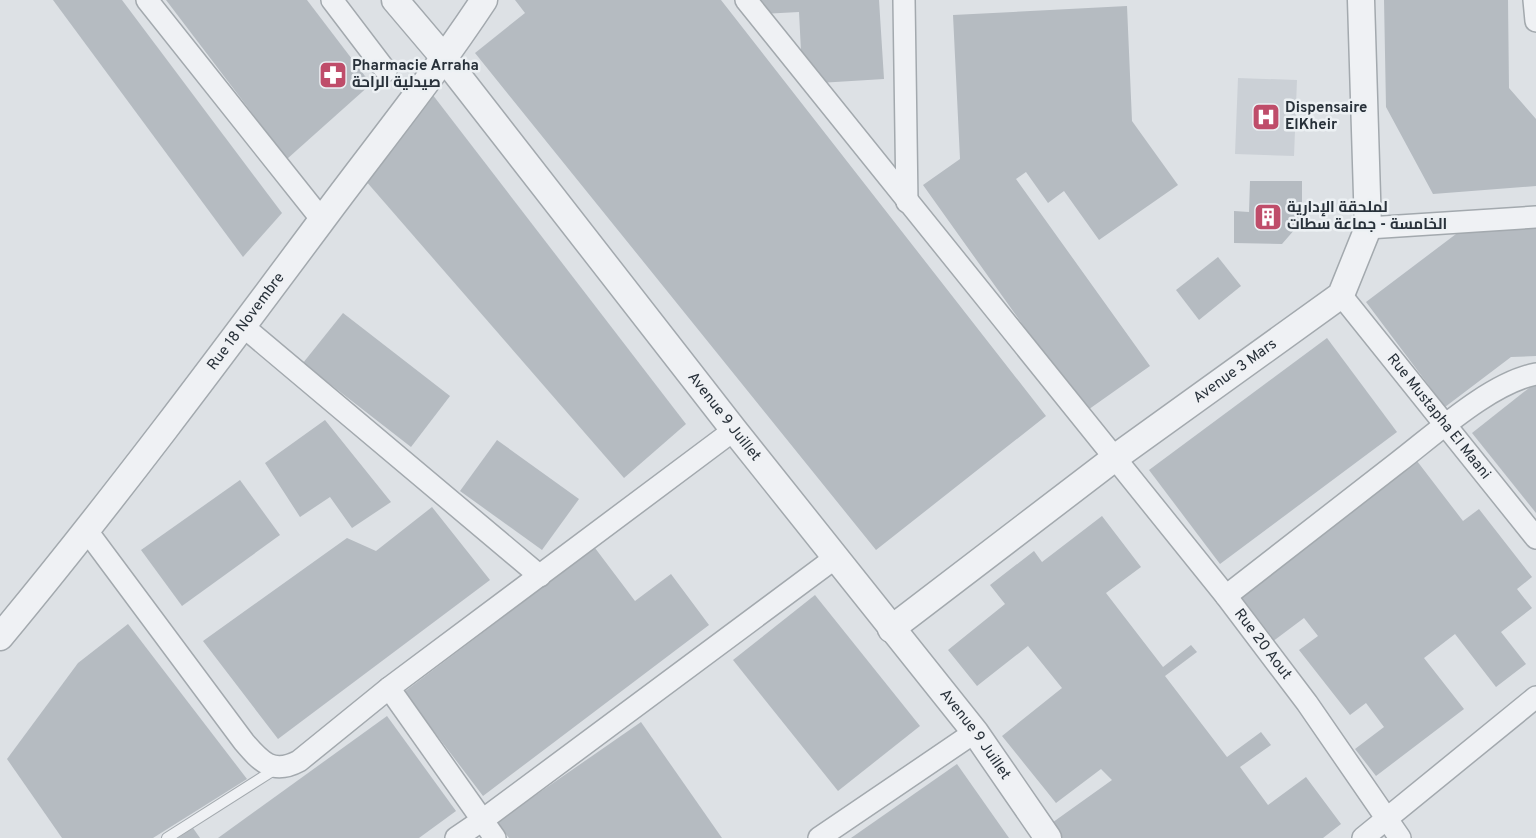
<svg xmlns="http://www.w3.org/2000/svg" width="1536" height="838" font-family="Overpass,Cairo,sans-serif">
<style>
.built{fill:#cbd0d6}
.building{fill:#b5bbc1}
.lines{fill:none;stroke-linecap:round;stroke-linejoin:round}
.service-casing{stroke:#a3a9ae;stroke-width:12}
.minor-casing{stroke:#a3a9ae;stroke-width:24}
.tertiary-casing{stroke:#a3a9ae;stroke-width:29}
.service{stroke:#eff1f4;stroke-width:10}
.minor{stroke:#eff1f4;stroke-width:21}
.tertiary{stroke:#eff1f4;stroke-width:26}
.labels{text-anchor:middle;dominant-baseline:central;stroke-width:5;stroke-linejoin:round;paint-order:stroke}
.poi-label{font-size:15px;font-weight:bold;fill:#28313a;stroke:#ecf0f3;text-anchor:start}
.street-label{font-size:15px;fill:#28313a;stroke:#ecf0f3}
</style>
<rect width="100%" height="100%" fill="#dde1e5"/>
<polygon class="built" points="1238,78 1297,80 1294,156 1235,154"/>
<g class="building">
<polygon points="53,0 122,0 282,213 243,257"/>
<polygon points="166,0 307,0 371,84 287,159"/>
<polygon points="515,0 721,0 1046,416 876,550 475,53 525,13"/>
<polygon points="761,0 879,0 884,79 819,83 818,70 802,71 799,12 762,14"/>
<polygon points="1384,0 1508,0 1509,88 1536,119 1536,186 1433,194 1386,107"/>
<polygon points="1127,6 1132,121 1178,185 1099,240 1064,191 1048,203 1026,172 1016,179 1150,366 1085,412 923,185 960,159 953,15"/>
<polygon points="429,90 686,424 624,478 365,180"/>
<polygon points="1250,181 1302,181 1302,221 1282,244 1234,243 1234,211 1249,212"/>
<polygon points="1536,227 1536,356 1511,357 1445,407 1366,302 1460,231"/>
<polygon points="1218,257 1241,286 1199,320 1176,290"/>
<polygon points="343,313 450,396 411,447 303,363"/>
<polygon points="1327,338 1397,432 1220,564 1149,470"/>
<polygon points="1534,384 1536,386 1536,513 1472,433"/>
<polygon points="325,420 391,502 352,528 330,497 300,517 265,463"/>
<polygon points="497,440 579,499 542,550 460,491"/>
<polygon points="1417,461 1463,521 1479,509 1532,577 1517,589 1532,608 1501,632 1526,664 1496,687 1455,634 1424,658 1464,709 1376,776 1355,749 1384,727 1366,703 1350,715 1299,650 1318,636 1304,618 1272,642 1237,597"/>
<polygon points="240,480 280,535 182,606 141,550"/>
<polygon points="432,507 490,580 278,739 203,641 347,538 376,551"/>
<polygon points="1102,516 1141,567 1106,593 1163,667 1191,645 1197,652 1165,676 1227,757 1261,732 1271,745 1240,767 1268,805 1306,777 1341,824 1323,838 1059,838 1049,825 1112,780 1101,769 1056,803 1002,736 1062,688 1028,646 977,686 948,650 1005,604 990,585 1034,551 1042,562"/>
<polygon points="595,548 635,601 671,574 709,625 483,796 404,692"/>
<polygon points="815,595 920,726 838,791 733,660"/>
<polygon points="128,624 247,779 153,838 62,838 7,759 78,663"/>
<polygon points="387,716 456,811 419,838 218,838"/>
<polygon points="641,722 722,838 509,838 497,822"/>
<polygon points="957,764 1009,838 851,838"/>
<polygon points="193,828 200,838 178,838"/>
</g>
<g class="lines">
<defs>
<polyline id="service" points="167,838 277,768"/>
<g id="minor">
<polyline points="147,0 322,220"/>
<polyline points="332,0 386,71"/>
<path id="s1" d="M746 0 1226 596 1307 703 1400 838"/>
<polyline points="904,0 907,202"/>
<polyline points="1534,0 1536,21"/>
<polyline points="1368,228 1536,217"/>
<path id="s2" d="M1341 295 1536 538"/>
<polyline points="244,327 540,576"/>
<path d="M87 531 244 742C261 762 273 775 299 761L389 688 734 430"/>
<path d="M1226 596C1283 552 1340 508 1397 463 1435 434 1490 383 1536 374"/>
<polyline points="389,688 495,838"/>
<polyline points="456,838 484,819 835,558"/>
<polyline points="819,838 975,732"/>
<polyline points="1363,838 1536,697"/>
</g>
<g id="tertiary">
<path id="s3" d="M395 0 445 59 734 430 975 732 1048 838"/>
<path id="s4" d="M891 629 1116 457 1341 295 1368 228 1361 0"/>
<path id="s5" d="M0 637C112 502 217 361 322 220 376 147 434 76 484 0"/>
</g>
</defs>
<use href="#service" class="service-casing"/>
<use href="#minor" class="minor-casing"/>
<use href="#tertiary" class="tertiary-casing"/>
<use href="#service" class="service"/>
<use href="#minor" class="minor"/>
<use href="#tertiary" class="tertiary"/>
</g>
<defs>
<symbol id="pharmacy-square" viewBox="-11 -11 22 22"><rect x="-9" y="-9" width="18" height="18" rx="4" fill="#bf4d6a" stroke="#ecf0f3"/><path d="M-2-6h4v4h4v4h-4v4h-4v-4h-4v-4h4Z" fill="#fff"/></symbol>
<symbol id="hospital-square" viewBox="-11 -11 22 22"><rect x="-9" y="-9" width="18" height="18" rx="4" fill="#bf4d6a" stroke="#ecf0f3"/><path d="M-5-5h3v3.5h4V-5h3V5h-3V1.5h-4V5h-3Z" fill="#fff"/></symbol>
<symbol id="building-square" viewBox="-11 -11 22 22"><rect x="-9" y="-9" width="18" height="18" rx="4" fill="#bf4d6a" stroke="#ecf0f3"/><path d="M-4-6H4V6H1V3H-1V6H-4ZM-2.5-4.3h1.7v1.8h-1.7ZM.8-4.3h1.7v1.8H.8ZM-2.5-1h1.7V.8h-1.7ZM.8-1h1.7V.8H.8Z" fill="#fff"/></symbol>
</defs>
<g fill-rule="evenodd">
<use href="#pharmacy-square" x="317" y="59" width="32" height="32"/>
<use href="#hospital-square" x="1250" y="101" width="32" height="32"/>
<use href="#building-square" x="1252" y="201" width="32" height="32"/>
</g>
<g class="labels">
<g class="poi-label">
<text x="352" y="66">Pharmacie Arraha<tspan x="352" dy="17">صيدلية الراحة</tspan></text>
<text x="1285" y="108">Dispensaire<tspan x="1285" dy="17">ElKheir</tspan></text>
<text x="1287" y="208">لملحقة الإدارية<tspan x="1287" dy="17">الخامسة - جماعة سطات</tspan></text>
</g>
<g class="street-label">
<text stroke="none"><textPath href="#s5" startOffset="400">Rue 18 Novembre</textPath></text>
<text stroke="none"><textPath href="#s4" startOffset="430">Avenue 3 Mars</textPath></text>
<text stroke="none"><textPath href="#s3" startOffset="531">Avenue 9 Juillet</textPath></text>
<text stroke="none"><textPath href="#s2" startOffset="156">Rue Mustapha El Maani</textPath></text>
<text stroke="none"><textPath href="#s1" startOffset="826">Rue 20 Aout</textPath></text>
<text stroke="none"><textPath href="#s3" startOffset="936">Avenue 9 Juillet</textPath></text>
</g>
</g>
</svg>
